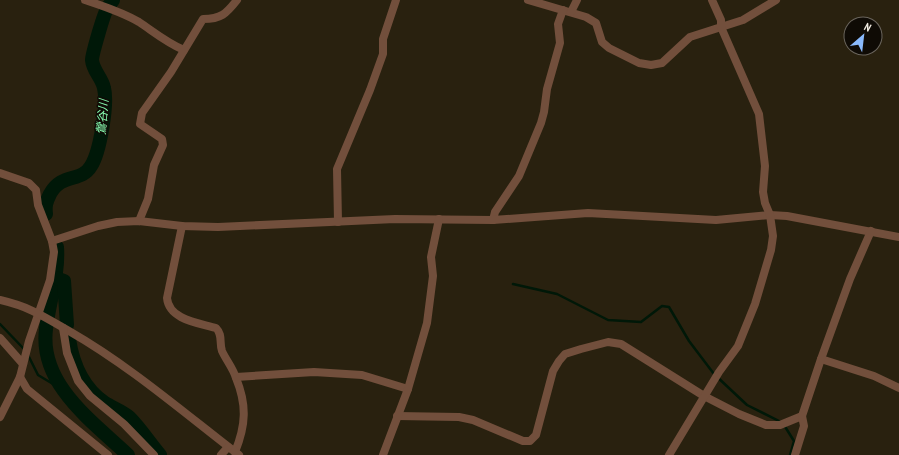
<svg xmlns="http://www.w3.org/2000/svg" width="899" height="455" font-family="'PT Sans Narrow','Noto Sans JP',sans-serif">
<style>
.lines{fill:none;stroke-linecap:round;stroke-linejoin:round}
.stream{stroke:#001808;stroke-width:2.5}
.river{stroke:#001808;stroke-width:14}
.minor{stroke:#724f3c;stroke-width:8}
.labels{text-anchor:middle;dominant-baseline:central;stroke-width:3;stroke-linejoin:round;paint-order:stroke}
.water-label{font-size:12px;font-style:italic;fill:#86fcaf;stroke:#0f0b05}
</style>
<rect width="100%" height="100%" fill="#29210f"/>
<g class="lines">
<g class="stream">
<polyline points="513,284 557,294 608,320 641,322 662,306 669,307 689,341 714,374 747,405 781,422"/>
<polyline points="0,324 24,349"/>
<polyline points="27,353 38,375 63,390"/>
<polyline points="784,425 794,441 790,455"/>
</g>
<g class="river">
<path d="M46 214C45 206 46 202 50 194 62 172 81 183 91 166 100 152 108 104 104 88 102 78 93 71 92 60 92 55 104 12 108 7 109 5 112 2 113 0"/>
<path d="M57 247C59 275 49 302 46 329 39 384 92 421 128 455"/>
<polyline points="56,278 64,281 67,325"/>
<path d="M69 339C73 365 83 388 105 403 113 408 122 411 129 417 141 429 149 442 160 455"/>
</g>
<g class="minor">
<path d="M85 0C103 6 122 12 139 22 154 32 167 43 184 50"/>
<polyline points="528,0 586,17 596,23 602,42 609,48 639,63 651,65 662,63 690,37 743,20 776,0"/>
<polyline points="571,12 577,0"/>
<polyline points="0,173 29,183 36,190 38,205 52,241 54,252 50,280 29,341 20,377 0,417"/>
<polyline points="493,220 495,212 519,176 541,123 544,112 547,89 560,43 558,24 563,10"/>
<path d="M139 221 148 199 154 165 163 145 162 139 140 124 142 113 171 72 203 19C221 19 226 14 237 0"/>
<polyline points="338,222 337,169 370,90 383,54 383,39 396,0"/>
<path d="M182 226 167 298C169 320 199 323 216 328 223 335 219 342 222 351 226 360 233 368 236 378 247 405 246 425 235 452"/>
<polyline points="52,241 98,226 117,222 139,221 182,226 218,227 395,219 493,220 588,213 716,220 770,215 787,216 899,237"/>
<path d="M0 300C30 307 43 316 69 331 130 366 183 412 239 455"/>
<polyline points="63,328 67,353 78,381 90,396 124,424 154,455"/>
<polyline points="0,338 23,364"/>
<polyline points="821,359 874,376 899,388"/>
<polyline points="20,377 27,389 108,455"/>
<polyline points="236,377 314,372 362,375 408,389"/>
<polyline points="397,416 459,417 473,420 523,441 530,441 536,435 553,371 559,361 565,354 581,349 608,342 621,344 704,396 739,414 766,425 780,425 802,416"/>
<polyline points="221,455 228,447"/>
<polyline points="383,455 408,389 427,323 433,276 431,257 439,219"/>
<polyline points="669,455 719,372 738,346 755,304 771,250 773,236 770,215 765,203 763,192 765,166 759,114 721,27 721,20 712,0"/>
<polyline points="795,455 804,426 802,416 821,359 850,279 871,231"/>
</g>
</g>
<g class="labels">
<g class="water-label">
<text transform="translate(102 117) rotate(-85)">鶯谷川</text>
</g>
</g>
<g transform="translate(863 36) rotate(28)"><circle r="19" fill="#0f0b05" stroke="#6a655d"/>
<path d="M0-3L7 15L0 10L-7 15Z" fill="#8abafc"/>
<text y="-6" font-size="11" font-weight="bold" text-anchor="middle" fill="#f2ede2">N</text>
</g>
</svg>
